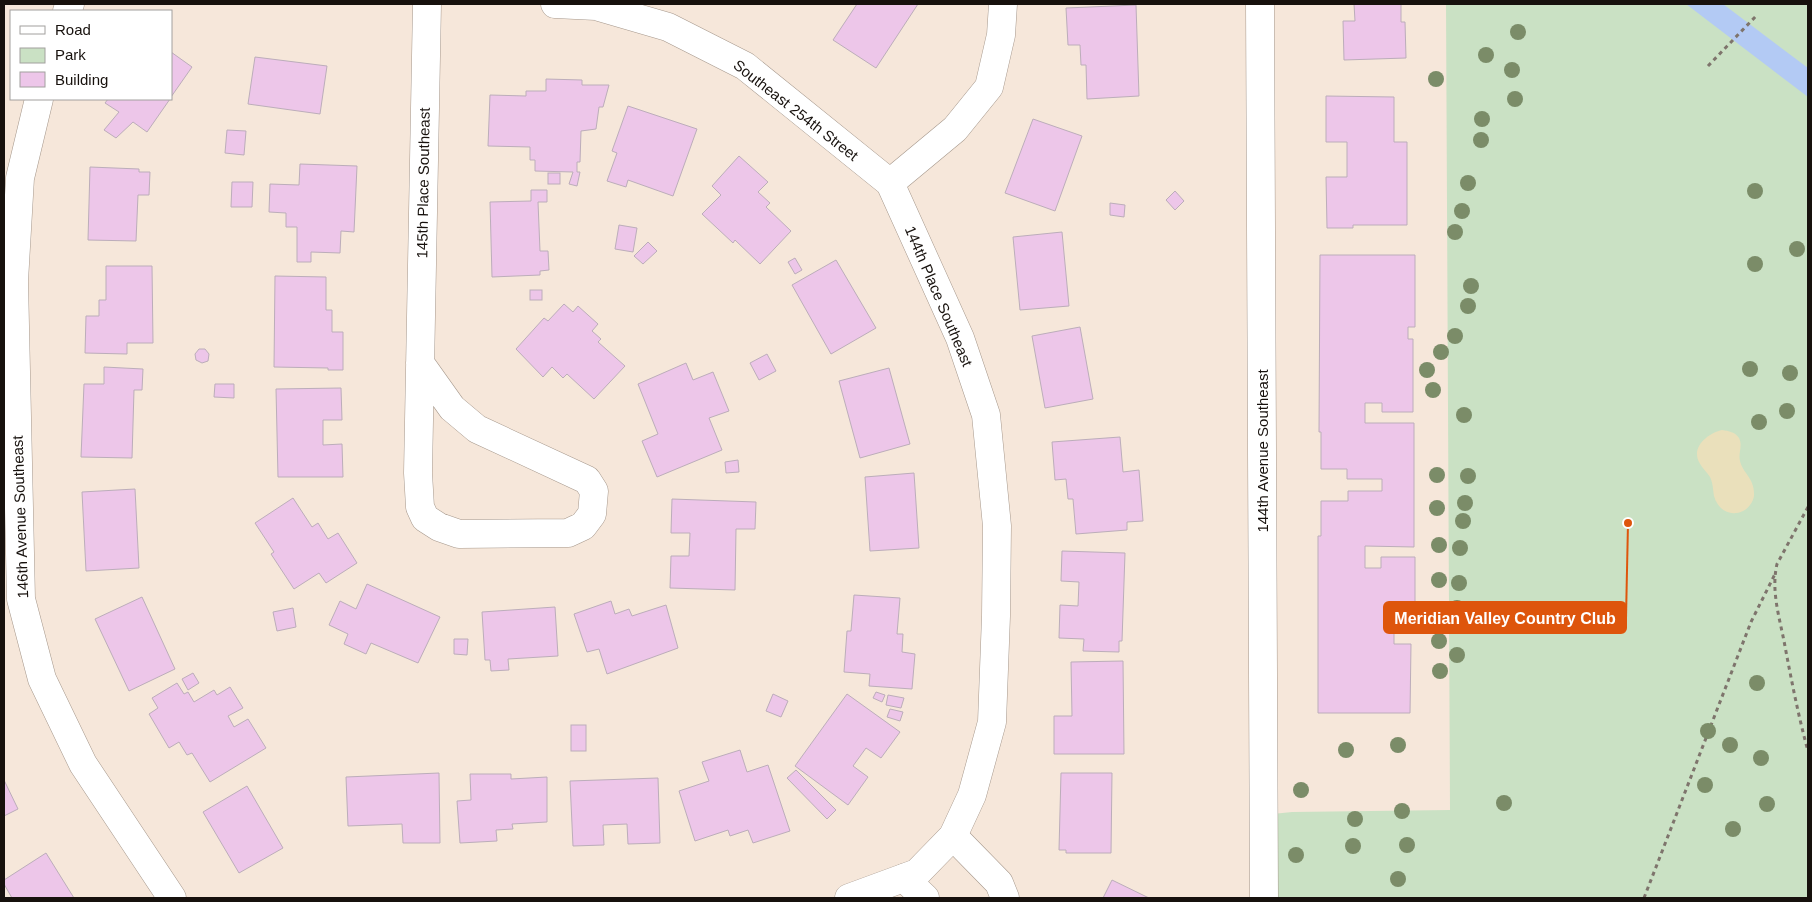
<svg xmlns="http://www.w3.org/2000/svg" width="1812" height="902" font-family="Arial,sans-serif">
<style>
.green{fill:#cae1c4}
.sand{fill:#eae0bb}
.water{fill:#b3caf4}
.building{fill:#edc6e9;stroke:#bcadba}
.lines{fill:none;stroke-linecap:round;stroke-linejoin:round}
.street-casing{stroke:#a6988c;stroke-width:29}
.path{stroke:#7e746c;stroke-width:3;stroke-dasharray:4 4;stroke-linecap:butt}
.street{stroke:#fff;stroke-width:28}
.tree{fill:#7b8c68}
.labels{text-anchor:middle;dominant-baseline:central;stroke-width:5;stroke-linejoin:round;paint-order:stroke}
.street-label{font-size:15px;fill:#17110d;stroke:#fff}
.leader{fill:none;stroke:#de550c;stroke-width:2}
.callout-dot{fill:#de550c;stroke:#fff;stroke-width:2}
.callout{fill:#de550c;stroke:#de550c;stroke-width:2}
.callout-label{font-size:16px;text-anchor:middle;font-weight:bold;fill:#fff}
</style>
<rect width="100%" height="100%" fill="#f6e7da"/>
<polygon class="green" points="1446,4 1808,4 1808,898 1264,898 1264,815 1292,812 1450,810"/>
<path class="sand" d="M1722 430C1729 431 1735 432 1739 438 1743 446 1738 453 1740 461 1743 474 1755 478 1754 496 1753 502 1749 508 1743 511 1730 517 1718 510 1714 496 1713 490 1713 483 1710 477 1707 472 1702 468 1699 462 1691 446 1709 433 1722 430Z"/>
<polygon class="water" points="1686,4 1723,4 1808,68 1808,97"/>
<g class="building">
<polygon points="857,4 918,4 876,68 833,40"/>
<polygon points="1354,4 1401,4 1401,22 1405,22 1406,58 1344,60 1343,21 1355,21"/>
<polygon points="1136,5 1139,96 1087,99 1086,65 1081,65 1080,45 1068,45 1066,8"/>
<polygon points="171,52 192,67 171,97"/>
<polygon points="255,57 327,66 320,114 248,104"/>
<polygon points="546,79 582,80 582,85 609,85 603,107 599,107 596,129 581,131 580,162 577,162 577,172 580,172 577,186 569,184 573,172 535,171 535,160 530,160 530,147 488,146 490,95 526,96 526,91 546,91"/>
<polygon points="1326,96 1394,97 1394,142 1407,142 1407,225 1353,225 1353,228 1327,228 1326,177 1347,177 1347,142 1326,142"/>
<polygon points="108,99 170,99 147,132 133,122 116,138 104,130 119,112 105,103"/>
<polygon points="628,106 697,129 673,196 628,180 626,187 607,181 617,153 612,151"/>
<polygon points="1033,119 1082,136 1055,211 1005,193"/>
<polygon points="227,130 246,131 244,155 225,153"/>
<polygon points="739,156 768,182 758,192 770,203 766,207 791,231 760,264 735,240 733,243 702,214 721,195 712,186"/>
<polygon points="300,164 357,166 354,232 341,231 340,253 311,252 311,262 297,262 297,227 286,227 286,213 269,212 270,184 299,185"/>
<polygon points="90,167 139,169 139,172 150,172 149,195 138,195 136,241 88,240"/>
<rect x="548" y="173" width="12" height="11"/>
<polygon points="232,182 253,182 252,207 231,207"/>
<polygon points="531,190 547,190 547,202 538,202 540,251 548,251 549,270 540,271 540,275 492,277 490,202 531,201"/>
<polygon points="1175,191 1184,201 1175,210 1166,200"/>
<polygon points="1110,203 1125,205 1124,217 1110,215"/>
<polygon points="619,225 637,228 633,252 615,249"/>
<polygon points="1062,232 1069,306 1020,310 1013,237"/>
<polygon points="648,242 657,251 643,264 634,256"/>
<polygon points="1320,255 1415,255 1415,327 1408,327 1408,339 1413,339 1413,412 1382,412 1382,403 1365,403 1365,423 1414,423 1414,547 1365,546 1365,568 1381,568 1381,557 1415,557 1415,632 1394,632 1394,644 1411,644 1410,713 1318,713 1318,536 1321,536 1321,501 1348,501 1348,491 1382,491 1382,479 1347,479 1347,469 1321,469 1321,432 1319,432"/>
<polygon points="795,258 802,270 795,274 788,262"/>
<polygon points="836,260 876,328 831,354 792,285"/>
<polygon points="106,266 152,266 153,343 127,343 127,354 85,353 86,316 99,316 99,300 106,300"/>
<polygon points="275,276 326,277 326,310 332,310 332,332 343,332 343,370 328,370 328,368 274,367"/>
<rect x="530" y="290" width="12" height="10"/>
<polygon points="564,304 573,312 578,306 598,324 592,331 601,339 598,342 625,366 594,399 567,374 563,378 552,367 543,377 516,349 544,318 548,321"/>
<polygon points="1080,327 1093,399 1045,408 1032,336"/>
<polygon points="199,349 205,349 209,354 208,361 202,363 196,360 195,354"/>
<polygon points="767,354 776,371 759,380 750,363"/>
<polygon points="686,363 693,380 713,372 729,411 709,418 722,450 657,477 642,441 658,434 638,384"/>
<polygon points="104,367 143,369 142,390 134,390 132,458 81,457 84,384 104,384"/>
<polygon points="889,368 910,444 860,458 839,381"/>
<polygon points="215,384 234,384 234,398 214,397"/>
<polygon points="341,388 342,420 323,420 323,445 342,444 343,477 278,477 276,389"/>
<polygon points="1120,437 1123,472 1139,470 1143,521 1127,522 1127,530 1076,534 1073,499 1068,499 1066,479 1055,480 1052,442"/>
<polygon points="738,460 739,472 726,473 725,462"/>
<polygon points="914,473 919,548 870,551 865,477"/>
<polygon points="135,489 139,568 86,571 82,492"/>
<polygon points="293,498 312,527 318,523 328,539 338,533 357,563 326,583 319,573 294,589 271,554 274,552 255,523"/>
<polygon points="672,499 756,502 755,529 736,529 735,590 670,588 671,556 689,556 690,533 671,533"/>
<polygon points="1062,551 1125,553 1122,641 1119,641 1119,652 1083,651 1084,639 1059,638 1060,605 1078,606 1079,582 1061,581"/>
<polygon points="367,584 440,617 418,663 371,643 366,654 344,644 348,634 329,625 340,601 356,609"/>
<polygon points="854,595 900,598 897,634 903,634 902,652 915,654 912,689 869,686 870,674 844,672 847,631 851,631"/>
<polygon points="142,597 175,669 129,691 95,619"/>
<polygon points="611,601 615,614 629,609 632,616 666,605 678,648 607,674 599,649 587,652 574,614"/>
<polygon points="555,607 558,656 508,659 509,670 491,671 490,660 485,660 482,612"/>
<polygon points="293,608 296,627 277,631 273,612"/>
<polygon points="454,639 468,639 467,655 454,654"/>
<polygon points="1123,661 1124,754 1054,754 1054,716 1072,716 1071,662"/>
<polygon points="193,673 199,683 188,690 182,679"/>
<polygon points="177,683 184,694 188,692 194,702 214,690 217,695 230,687 243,708 228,716 234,727 248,719 266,748 210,782 192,753 187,755 179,742 169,748 149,714 158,708 152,698"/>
<polygon points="876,692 885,695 882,702 873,698"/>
<polygon points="773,694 788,701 781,717 766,711"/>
<polygon points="847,694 900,732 881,758 866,748 853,766 868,777 848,805 795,766"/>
<polygon points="888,695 904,698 901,708 886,705"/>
<polygon points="890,709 903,712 900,721 887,717"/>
<rect x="571" y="725" width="15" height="26"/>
<polygon points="740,750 747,772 768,765 790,831 753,843 748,830 730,836 728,830 695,841 679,791 709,781 702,762"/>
<polygon points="796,770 836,810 827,819 787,778"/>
<polygon points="439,773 440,843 403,843 402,824 348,826 346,777"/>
<polygon points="1061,773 1112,773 1111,853 1066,853 1066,850 1059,850"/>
<polygon points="470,774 511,774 511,779 547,777 547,822 512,824 513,829 496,830 497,841 460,843 457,801 471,800"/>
<polygon points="658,778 660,843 628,844 627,824 603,825 604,845 573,846 570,781"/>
<polygon points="4,780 18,809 4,816"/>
<polygon points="247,786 283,848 239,873 203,812"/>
<polygon points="46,853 74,898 12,898 4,884 4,880"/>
<polygon points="1112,880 1149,898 1103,898"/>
</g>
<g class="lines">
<defs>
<g id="street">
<polyline points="555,4 596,6 668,27 745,66 890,183 960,338 986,415 997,526 996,616 992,722 972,795 953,836 917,873 849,898"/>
<polyline points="1260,4 1264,898"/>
<polyline points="67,11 70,4"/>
<polyline points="39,99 20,178 14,281 21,599 42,679 83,764 172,898"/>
<polyline points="890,183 955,129 989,87 1001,35 1003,4"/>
<polyline points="420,363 452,408 477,429 587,480 594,491 592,514 583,526 568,533 459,534 439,527 425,518 420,507 418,473 427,4"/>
<polyline points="953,836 999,883 1005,898"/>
<polyline points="904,878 925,898"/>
</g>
</defs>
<use href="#street" class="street-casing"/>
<g class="path">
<polyline points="1708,66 1757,15"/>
<path d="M1808 507 1777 564C1771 590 1779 616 1784 641 1791 678 1798 715 1808 751"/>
<polyline points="1644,898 1751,622 1775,574"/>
</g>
<use href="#street" class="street"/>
</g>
<g class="tree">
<circle cx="1518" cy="32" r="8"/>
<circle cx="1486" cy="55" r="8"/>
<circle cx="1512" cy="70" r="8"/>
<circle cx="1436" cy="79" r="8"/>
<circle cx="1515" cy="99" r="8"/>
<circle cx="1482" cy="119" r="8"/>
<circle cx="1481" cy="140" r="8"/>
<circle cx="1468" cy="183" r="8"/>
<circle cx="1755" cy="191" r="8"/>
<circle cx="1462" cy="211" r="8"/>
<circle cx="1455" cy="232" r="8"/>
<circle cx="1797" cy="249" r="8"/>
<circle cx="1755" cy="264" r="8"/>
<circle cx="1471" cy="286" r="8"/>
<circle cx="1468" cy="306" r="8"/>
<circle cx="1455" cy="336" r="8"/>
<circle cx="1441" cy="352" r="8"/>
<circle cx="1750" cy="369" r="8"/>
<circle cx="1427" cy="370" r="8"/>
<circle cx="1790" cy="373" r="8"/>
<circle cx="1433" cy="390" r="8"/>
<circle cx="1787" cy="411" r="8"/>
<circle cx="1464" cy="415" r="8"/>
<circle cx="1759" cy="422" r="8"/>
<circle cx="1437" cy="475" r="8"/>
<circle cx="1468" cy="476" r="8"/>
<circle cx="1465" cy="503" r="8"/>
<circle cx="1437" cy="508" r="8"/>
<circle cx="1463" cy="521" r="8"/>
<circle cx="1439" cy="545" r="8"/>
<circle cx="1460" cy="548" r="8"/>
<circle cx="1439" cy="580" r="8"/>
<circle cx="1459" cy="583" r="8"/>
<circle cx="1457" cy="608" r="8"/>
<circle cx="1457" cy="626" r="8"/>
<circle cx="1439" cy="641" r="8"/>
<circle cx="1457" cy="655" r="8"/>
<circle cx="1440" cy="671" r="8"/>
<circle cx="1757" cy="683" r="8"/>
<circle cx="1708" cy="731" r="8"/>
<circle cx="1398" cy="745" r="8"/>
<circle cx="1730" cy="745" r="8"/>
<circle cx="1346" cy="750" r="8"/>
<circle cx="1761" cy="758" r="8"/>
<circle cx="1705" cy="785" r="8"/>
<circle cx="1301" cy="790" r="8"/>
<circle cx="1504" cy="803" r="8"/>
<circle cx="1767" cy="804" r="8"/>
<circle cx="1402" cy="811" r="8"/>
<circle cx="1355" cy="819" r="8"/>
<circle cx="1733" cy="829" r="8"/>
<circle cx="1407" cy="845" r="8"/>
<circle cx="1353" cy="846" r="8"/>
<circle cx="1296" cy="855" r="8"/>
<circle cx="1398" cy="879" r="8"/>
</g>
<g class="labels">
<g class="street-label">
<text transform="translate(796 110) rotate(38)">Southeast 254th Street</text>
<text transform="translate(423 183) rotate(-89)">145th Place Southeast</text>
<text transform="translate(939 296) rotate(67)">144th Place Southeast</text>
<text transform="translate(1262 451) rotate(-90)">144th Avenue Southeast</text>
<text transform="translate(20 517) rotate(-92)">146th Avenue Southeast</text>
</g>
</g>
<path class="leader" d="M1628 523L1626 618"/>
<circle class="callout-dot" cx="1628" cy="523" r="5"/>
<rect class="callout" x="1384" y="602" width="242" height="31" rx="5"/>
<g class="callout-label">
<text x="1505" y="624">Meridian Valley Country Club</text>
</g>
<rect width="1812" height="902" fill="none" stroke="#17110d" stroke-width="10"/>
<rect x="10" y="10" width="162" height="90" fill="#ffffff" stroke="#a2a09e"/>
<rect x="20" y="26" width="25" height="8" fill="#ffffff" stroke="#a2a09e"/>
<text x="55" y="35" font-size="15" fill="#17110d">Road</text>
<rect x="20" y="48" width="25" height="15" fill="#cae1c4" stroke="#a2a09e"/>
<text x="55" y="60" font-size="15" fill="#17110d">Park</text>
<rect x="20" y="72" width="25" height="15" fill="#edc6e9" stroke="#a2a09e"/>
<text x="55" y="85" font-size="15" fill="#17110d">Building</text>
</svg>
